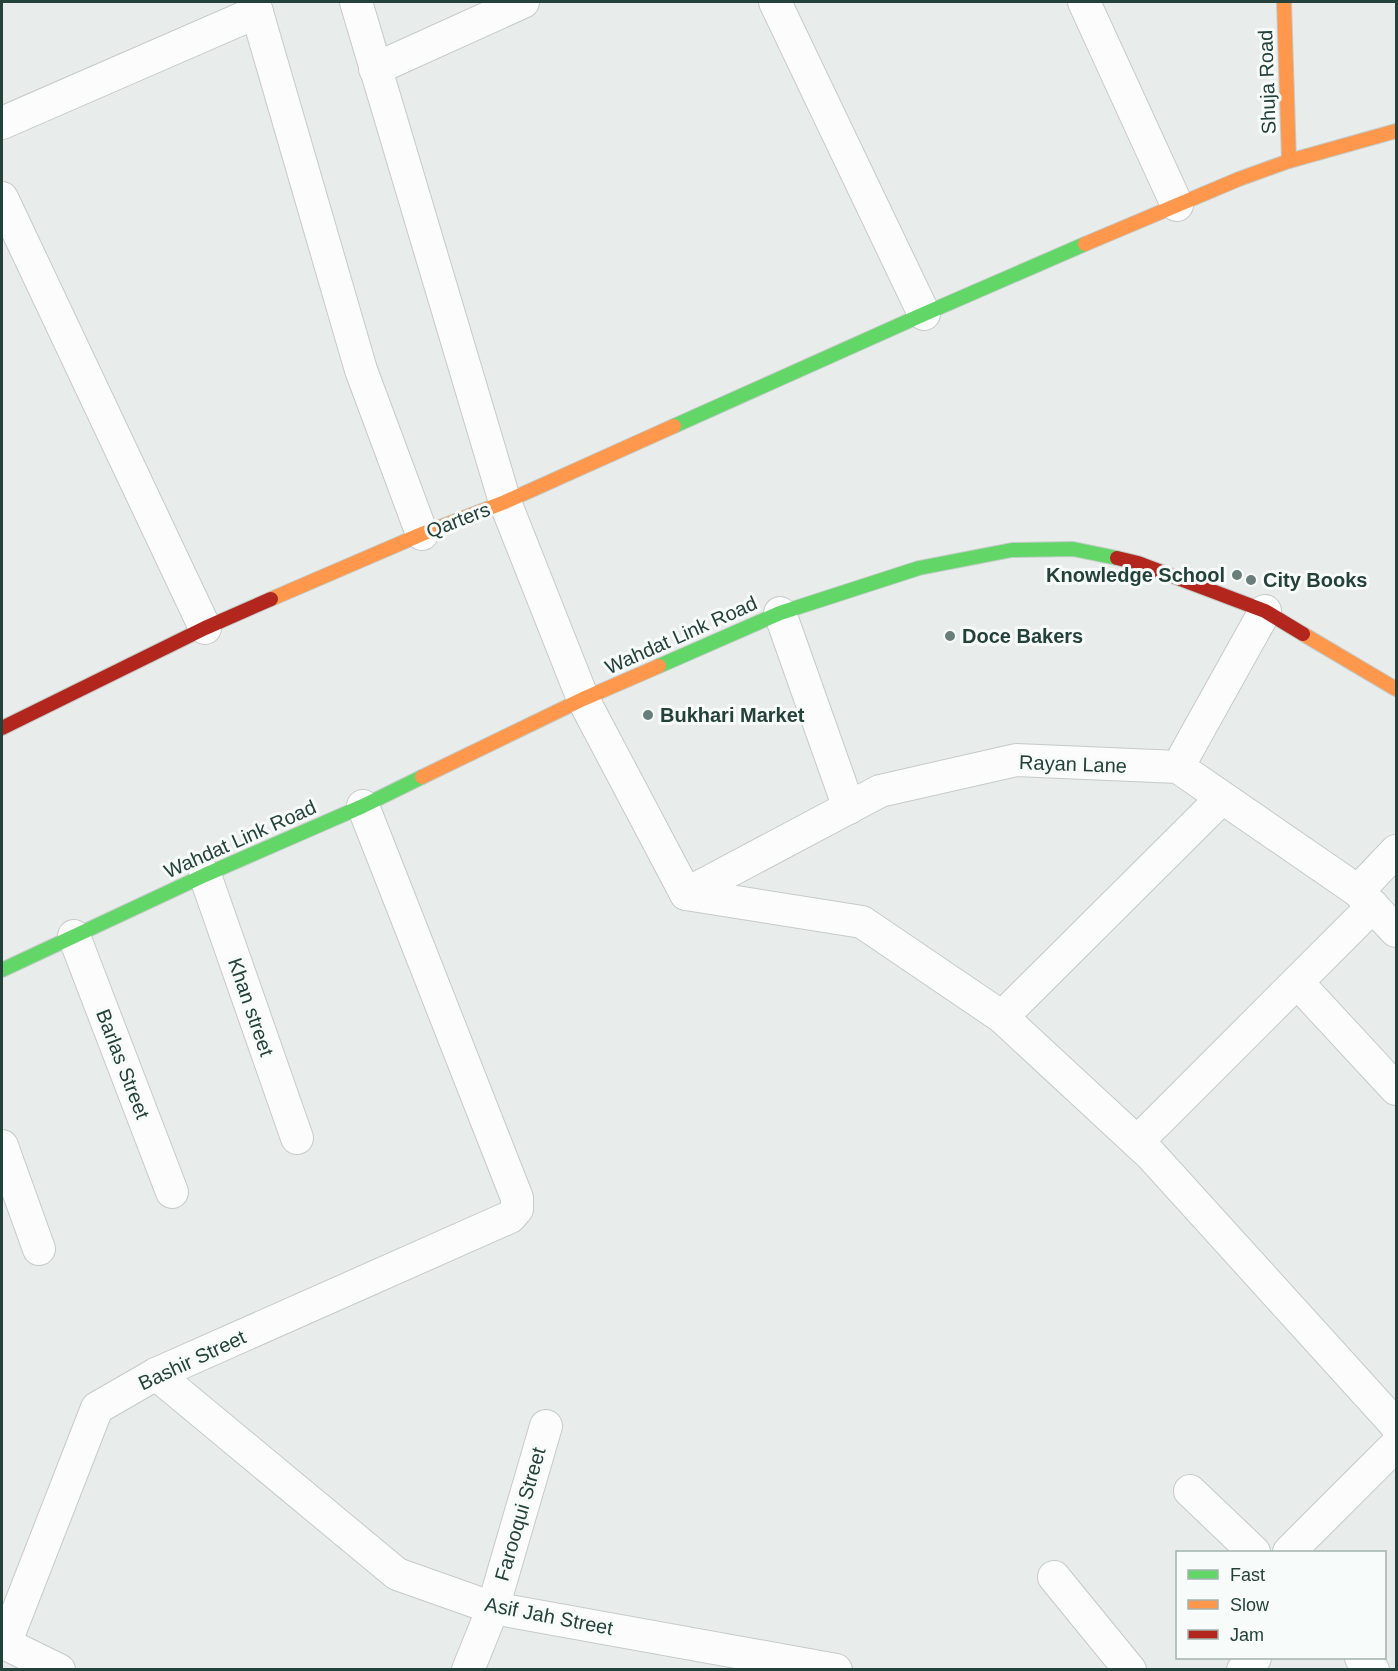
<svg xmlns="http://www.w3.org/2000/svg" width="1398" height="1671" font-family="Helvetica,sans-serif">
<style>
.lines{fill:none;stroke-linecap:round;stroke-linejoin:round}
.street-casing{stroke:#c5cac8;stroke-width:34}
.fast-casing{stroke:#c3cbc8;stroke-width:16}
.slow-casing{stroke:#c3cbc8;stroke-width:16}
.jam-casing{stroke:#c3cbc8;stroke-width:16}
.street{stroke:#fcfcfc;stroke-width:32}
.fast{stroke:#63d668;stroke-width:14}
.slow{stroke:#ff974d;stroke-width:14}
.jam{stroke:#b3261e;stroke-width:14}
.poi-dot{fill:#697e78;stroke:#f7fbf9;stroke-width:2}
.labels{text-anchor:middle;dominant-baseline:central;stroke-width:6;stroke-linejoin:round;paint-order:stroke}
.street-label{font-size:20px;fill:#24423a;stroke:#f7fbf9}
.poi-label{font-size:20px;font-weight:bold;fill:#24423a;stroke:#f7fbf9;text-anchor:start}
</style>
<rect width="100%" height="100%" fill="#e8edeb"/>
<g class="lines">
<defs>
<g id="street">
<polyline points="254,2 361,370 422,534"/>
<polyline points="356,2 505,502 583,699 686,894 862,922 1002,1017 1151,1155 1396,1425"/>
<polyline points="775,2 924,314"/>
<polyline points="1084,2 1177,205"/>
<polyline points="375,69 523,2"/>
<polyline points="2,123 257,12"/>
<polyline points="2,198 205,628"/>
<polyline points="780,613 849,808"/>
<polyline points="1178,767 1265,611"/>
<polyline points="205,875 297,1138"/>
<polyline points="1358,891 1396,851"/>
<polyline points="686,894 880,791 1016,760 1178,767 1358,891 1396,931"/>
<polyline points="74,936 172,1192"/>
<polyline points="1297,982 1396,1089"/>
<polyline points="1002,1017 1222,798"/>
<polyline points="1137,1142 1373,906"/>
<polyline points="2,1146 39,1249"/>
<polyline points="156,1374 397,1574 493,1608 836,1670"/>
<polyline points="1190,1491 1254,1552"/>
<polyline points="1289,1552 1396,1445"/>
<polyline points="1054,1577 1130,1670"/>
<polyline points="2,1642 59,1670"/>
<polyline points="5,1644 97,1408 156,1374 510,1217 517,1209 517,1198 363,806"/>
<polyline points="1361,1658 1373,1670"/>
<polyline points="468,1670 493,1608 546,1426"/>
<polyline points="1243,1670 1255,1658"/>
</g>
<g id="fast">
<polyline points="674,426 924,314 1085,244"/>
<polyline points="659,666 780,613 919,568 1012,550 1073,549 1117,558"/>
<polyline points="2,970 205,875 363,806 422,777"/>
</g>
<g id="slow">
<polyline points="1284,2 1289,161"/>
<polyline points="1085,244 1239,179 1289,161 1396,131"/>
<polyline points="271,599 422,534 505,502 674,426"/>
<polyline points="1303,634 1396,689"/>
<polyline points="422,777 583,699 659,666"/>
</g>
<g id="jam">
<polyline points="1117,558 1138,563 1265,611 1303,634"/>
<polyline points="2,728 205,628 271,599"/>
</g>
</defs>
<use href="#street" class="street-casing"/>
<use href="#fast" class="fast-casing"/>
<use href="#slow" class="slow-casing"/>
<use href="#jam" class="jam-casing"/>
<use href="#street" class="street"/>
<use href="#fast" class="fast"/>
<use href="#slow" class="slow"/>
<use href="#jam" class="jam"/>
</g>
<g class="poi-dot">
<circle cx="1237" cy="575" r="6"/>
<circle cx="1251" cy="580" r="6"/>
<circle cx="950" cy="636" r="6"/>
<circle cx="648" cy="715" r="6"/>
</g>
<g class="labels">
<g class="street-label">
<text transform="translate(1267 82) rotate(-92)">Shuja Road</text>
<text transform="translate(458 520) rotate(-21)">Qarters</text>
<text transform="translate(681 635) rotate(-24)">Wahdat Link Road</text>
<text transform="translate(1073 764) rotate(2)">Rayan Lane</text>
<text transform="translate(240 839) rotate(-24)">Wahdat Link Road</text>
<text transform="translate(251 1007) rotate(71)">Khan street</text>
<text transform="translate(123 1064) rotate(69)">Barlas Street</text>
<text transform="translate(192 1360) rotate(-25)">Bashir Street</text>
<text transform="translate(520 1514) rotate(-74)">Farooqui Street</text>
<text transform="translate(549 1616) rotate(11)">Asif Jah Street</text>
</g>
<g class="poi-label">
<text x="1225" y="575" text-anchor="end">Knowledge School</text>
<text x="1263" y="580">City Books</text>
<text x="962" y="636">Doce Bakers</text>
<text x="660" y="715">Bukhari Market</text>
</g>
</g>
<rect width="1398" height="1671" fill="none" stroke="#24423a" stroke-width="6"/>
<rect x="1176" y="1551" width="210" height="108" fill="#f7fbf9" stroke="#a3b1ad" stroke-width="1.5"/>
<rect x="1188" y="1570" width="30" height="9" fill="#63d668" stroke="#a3b1ad" stroke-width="1.5"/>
<text x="1230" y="1581" font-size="18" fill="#24423a">Fast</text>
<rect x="1188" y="1600" width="30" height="9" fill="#ff974d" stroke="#a3b1ad" stroke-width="1.5"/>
<text x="1230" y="1611" font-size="18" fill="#24423a">Slow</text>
<rect x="1188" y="1630" width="30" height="9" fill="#b3261e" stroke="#a3b1ad" stroke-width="1.5"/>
<text x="1230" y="1641" font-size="18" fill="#24423a">Jam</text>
</svg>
